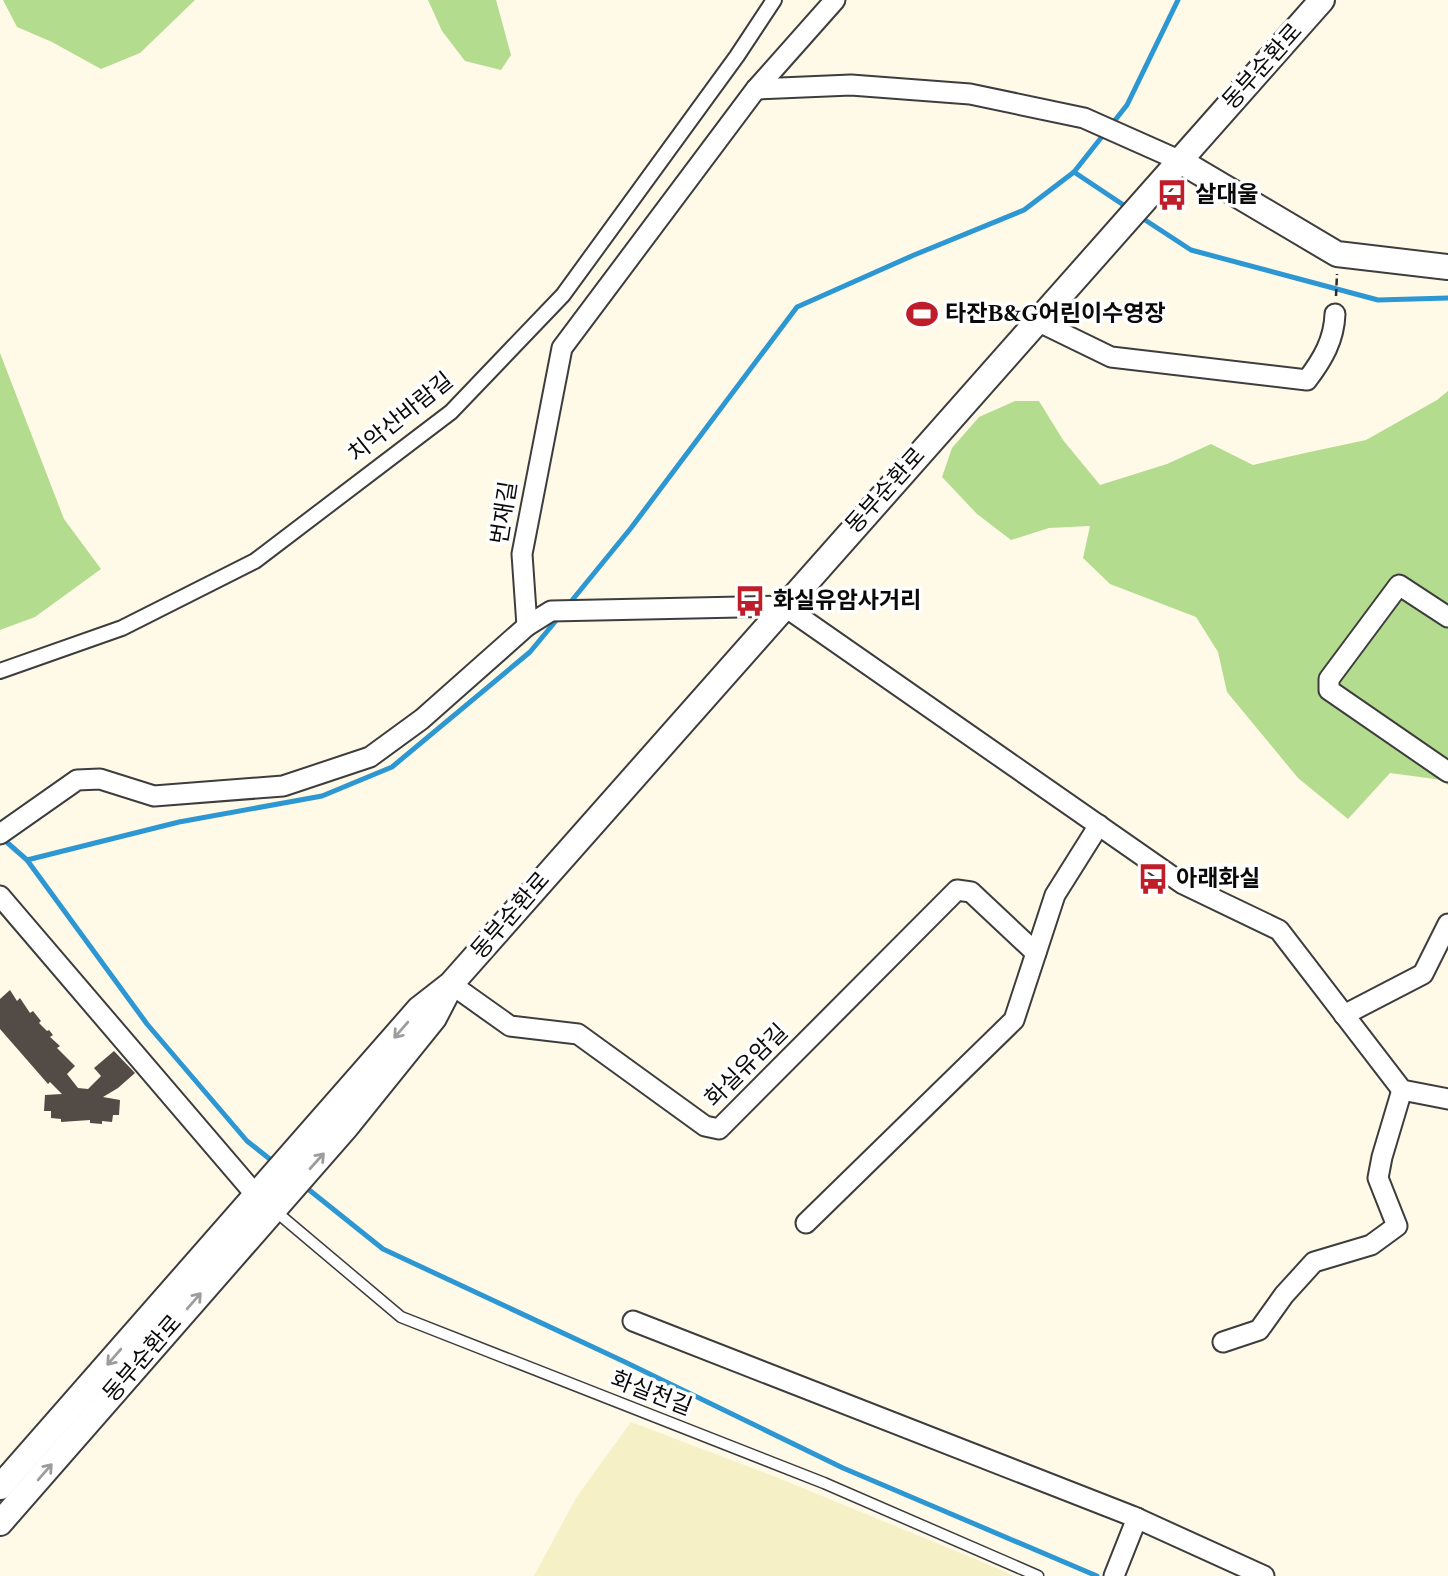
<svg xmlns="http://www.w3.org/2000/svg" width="1448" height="1576" font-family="Spectral,'Noto Sans KR',serif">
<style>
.farmland{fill:#f6f0c7}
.forest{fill:#b4dc8f}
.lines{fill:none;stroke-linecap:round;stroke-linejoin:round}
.stream{stroke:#2d97d3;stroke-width:5}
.building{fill:#534b46}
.service-casing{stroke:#3d3d3d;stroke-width:13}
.pedestrian-casing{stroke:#3d3d3d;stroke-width:18}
.minor-casing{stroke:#3d3d3d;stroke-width:23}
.tertiary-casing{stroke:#3d3d3d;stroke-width:28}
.path{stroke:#2c2c2c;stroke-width:2.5;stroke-dasharray:7 3.5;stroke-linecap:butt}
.service{stroke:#fff;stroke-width:10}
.pedestrian{stroke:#fff;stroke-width:14}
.minor{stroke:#fff;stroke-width:19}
.tertiary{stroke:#fff;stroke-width:24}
.oneway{stroke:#9d9d9d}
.labels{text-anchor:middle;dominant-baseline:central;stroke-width:7;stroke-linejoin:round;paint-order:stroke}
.street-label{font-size:23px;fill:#0a0a0a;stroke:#fff}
.poi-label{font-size:23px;font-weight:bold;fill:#0a0a0a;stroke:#fff;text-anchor:start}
</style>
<rect width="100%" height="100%" fill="#fff9e7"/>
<polygon class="farmland" points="631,1422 776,1477 1004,1571 1012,1576 534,1576 576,1498"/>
<g class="forest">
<polygon points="3,0 195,0 140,53 101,69 52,42 17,27"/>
<polygon points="428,0 496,0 511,55 501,70 465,61 442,31"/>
<polygon points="0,353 64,519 101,569 35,617 0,630"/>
<polygon points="1448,391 1448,785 1442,780 1390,773 1348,819 1298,778 1227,692 1218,652 1196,617 1110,584 1083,558 1090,526 1049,528 1011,540 977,514 942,477 952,448 979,417 1015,401 1039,401 1063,440 1100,485 1167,464 1211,444 1253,465 1305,453 1366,440 1437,400"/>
</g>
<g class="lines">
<g class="stream">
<polyline points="1074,172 1128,208"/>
<polyline points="1139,216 1191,250 1378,300 1448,298"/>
<polyline points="569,604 631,528 797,307 914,255 1024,210 1074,172 1127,105 1178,0"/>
<polyline points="2,838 27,860 147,1024 247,1141 276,1164"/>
<polyline points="27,860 179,822 322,796 392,767 530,652 559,617"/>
<polyline points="303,1185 383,1249 625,1362 843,1468 1097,1576"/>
</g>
</g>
<polygon class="building" points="10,990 17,1001 20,998 30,1013 33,1011 41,1021 39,1023 47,1031 49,1030 53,1035 50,1037 60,1046 57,1048 75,1066 67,1074 78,1088 88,1089 101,1076 94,1068 114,1051 135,1073 118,1088 103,1097 120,1100 119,1115 113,1115 112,1122 102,1121 102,1124 90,1123 90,1120 61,1122 61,1119 51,1118 51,1111 44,1111 45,1095 62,1094 50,1082 48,1084 0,1029 0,999"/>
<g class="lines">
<defs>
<polyline id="service" points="274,1210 401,1317 824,1483 1038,1576"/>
<polyline id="pedestrian" points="0,671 122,628 255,561 451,412 563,295 737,56 774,0"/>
<g id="minor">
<polyline points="756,89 851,85 970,94 1084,118 1174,158"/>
<path d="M1037 321 1111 357 1307 380C1323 359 1334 340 1335 314"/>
<polyline points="1448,617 1399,585 1329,679 1329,690 1448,772"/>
<polyline points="527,626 522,554 562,348 756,89 835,0"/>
<polyline points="0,834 77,780 100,779 154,796 283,786 370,757 422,719 527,626 551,611 784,606 1183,884 1279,930 1402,1090 1448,1099"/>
<polyline points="0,896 255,1194"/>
<polyline points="451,984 510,1026 578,1034 705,1126 719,1129 957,890 971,892 1036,953"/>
<polyline points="1344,1015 1423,974 1448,924"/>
<polyline points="806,1223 1014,1020 1055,895 1099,825"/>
<polyline points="633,1321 1132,1516 1264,1576"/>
<polyline points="1223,1342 1259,1330 1284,1295 1314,1262 1371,1245 1397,1226 1378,1178 1382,1157 1402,1090"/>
<polyline points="1114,1576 1137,1518"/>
</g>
<g id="tertiary">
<polyline points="1180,161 1337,254 1448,267"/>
<polyline points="0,1487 419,1009 451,984 1322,0"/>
<polyline points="0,1523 347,1126 434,1018 448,991"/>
</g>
</defs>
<use href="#service" class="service-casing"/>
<use href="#pedestrian" class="pedestrian-casing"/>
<use href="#minor" class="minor-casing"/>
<use href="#tertiary" class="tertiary-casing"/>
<polyline class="path" points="1336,296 1337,274"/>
<use href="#service" class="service"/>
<use href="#pedestrian" class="pedestrian"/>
<use href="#minor" class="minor"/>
<use href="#tertiary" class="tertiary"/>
</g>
<defs><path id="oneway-shaft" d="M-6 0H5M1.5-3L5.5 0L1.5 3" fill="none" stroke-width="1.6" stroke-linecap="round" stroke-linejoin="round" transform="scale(1.75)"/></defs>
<g class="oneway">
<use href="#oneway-shaft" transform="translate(401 1030) rotate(131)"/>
<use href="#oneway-shaft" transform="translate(317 1161) rotate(-48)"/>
<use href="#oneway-shaft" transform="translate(194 1301) rotate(-49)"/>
<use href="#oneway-shaft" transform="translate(114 1357) rotate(131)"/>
<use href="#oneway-shaft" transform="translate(45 1472) rotate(-49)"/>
</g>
<defs>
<symbol id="bus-bare" viewBox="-9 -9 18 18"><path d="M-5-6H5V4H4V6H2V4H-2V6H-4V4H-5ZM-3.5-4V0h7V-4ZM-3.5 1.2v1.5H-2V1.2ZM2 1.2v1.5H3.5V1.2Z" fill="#c01d2a" stroke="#fff" stroke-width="2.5" paint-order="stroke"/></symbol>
<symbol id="stadium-bare" viewBox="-9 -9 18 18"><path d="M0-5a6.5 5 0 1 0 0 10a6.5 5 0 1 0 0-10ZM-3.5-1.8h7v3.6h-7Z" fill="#c01d2a" stroke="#fff" stroke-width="2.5" paint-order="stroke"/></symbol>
</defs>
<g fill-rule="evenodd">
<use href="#bus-bare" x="1150" y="173" width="44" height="44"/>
<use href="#stadium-bare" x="900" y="292" width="44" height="44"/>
<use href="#bus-bare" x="728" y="579" width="44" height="44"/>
<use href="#bus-bare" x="1131" y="857" width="44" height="44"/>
</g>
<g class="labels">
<g class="street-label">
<text transform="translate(1263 67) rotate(-48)">동부순환로</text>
<text transform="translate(401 418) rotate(-39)">치악산바람길</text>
<text transform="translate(886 491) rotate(-48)">동부순환로</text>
<text transform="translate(505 513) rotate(-81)">번재길</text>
<text transform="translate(511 916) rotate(-49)">동부순환로</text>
<text transform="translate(747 1066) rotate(-45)">화실유암길</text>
<text transform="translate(143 1359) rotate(-49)">동부순환로</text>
<text transform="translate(651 1394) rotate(21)">화실천길</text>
</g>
<g class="poi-label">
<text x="1195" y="195">살대울</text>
<text x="945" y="314">타잔B&amp;G어린이수영장</text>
<text x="773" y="601">화실유암사거리</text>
<text x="1176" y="879">아래화실</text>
</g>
</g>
</svg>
